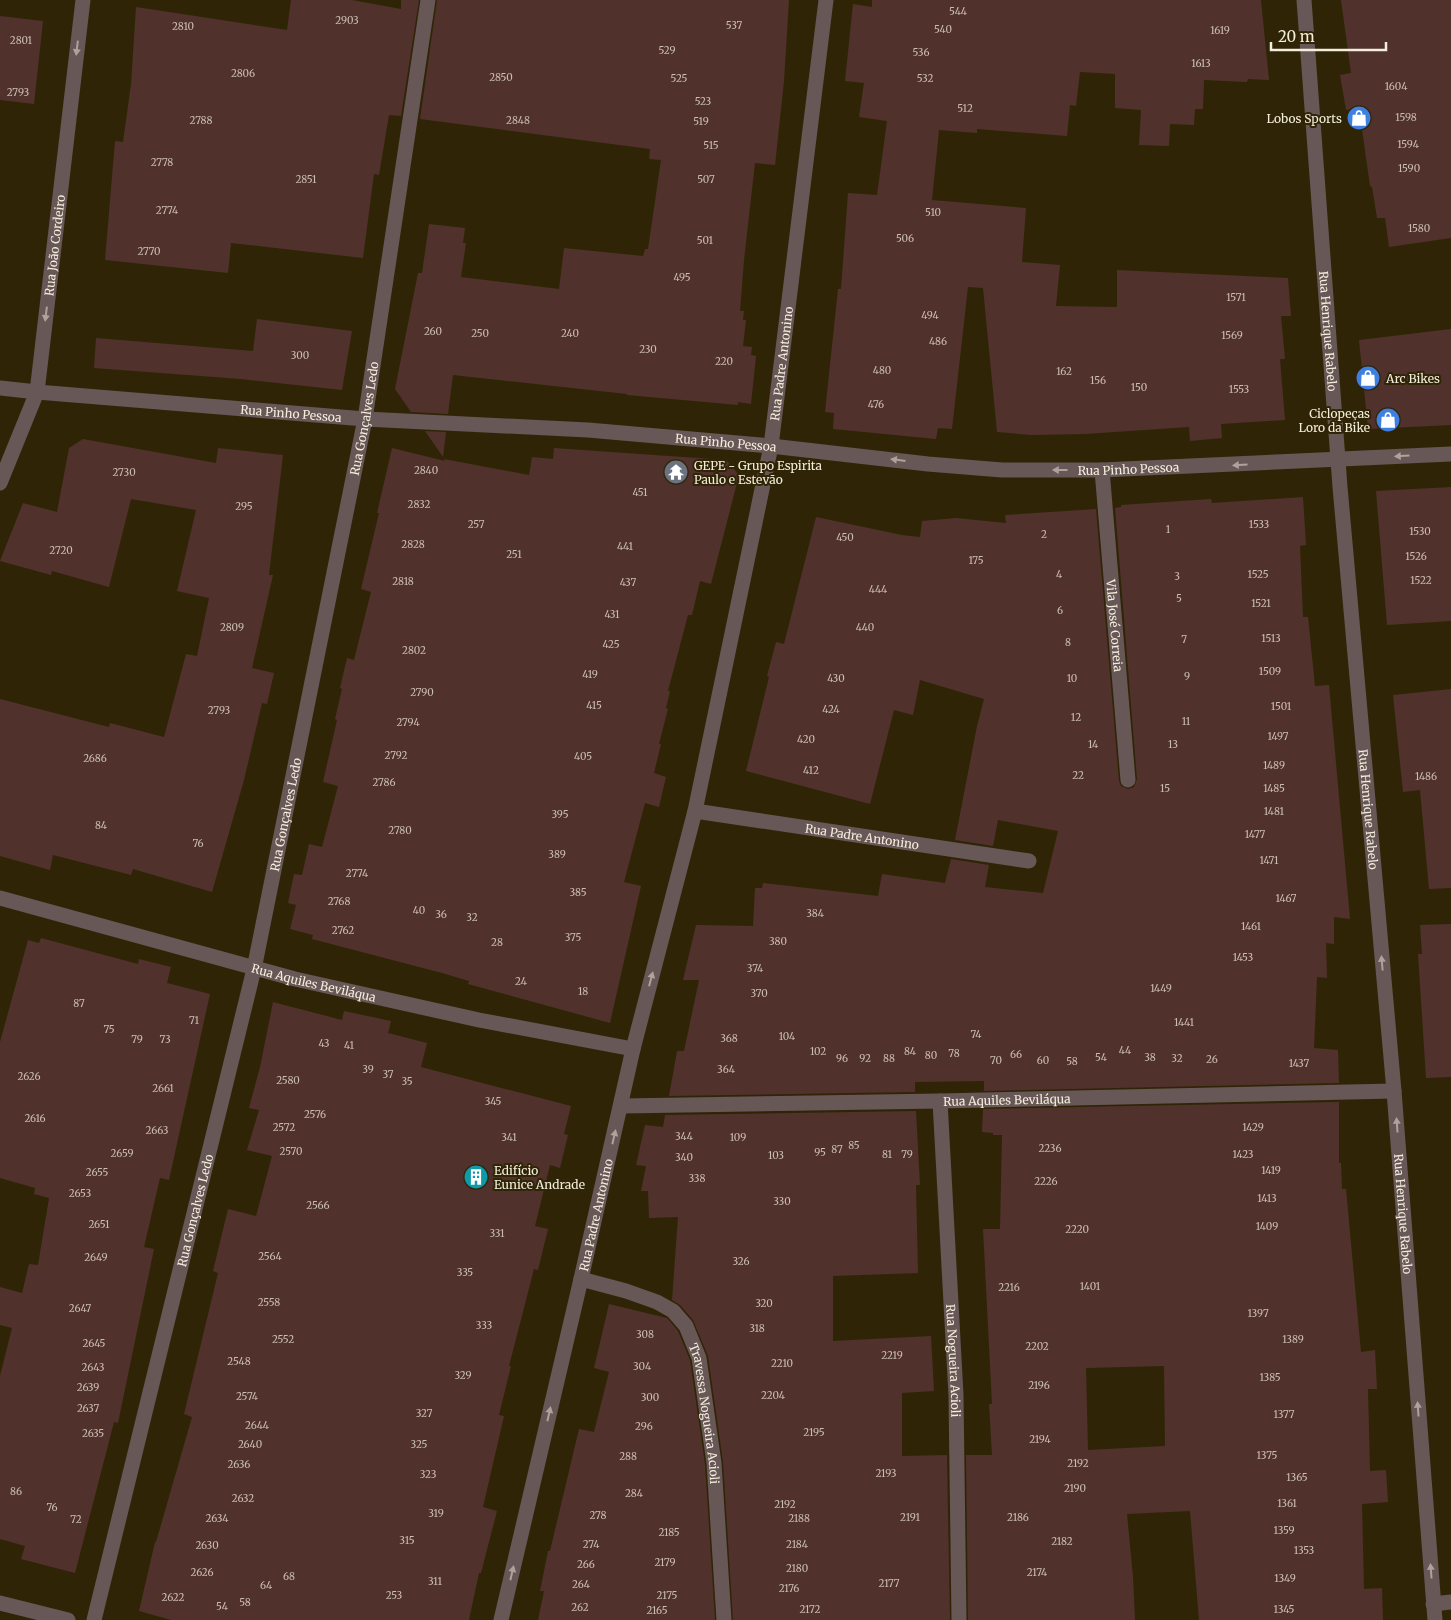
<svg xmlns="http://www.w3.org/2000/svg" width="1451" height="1620" font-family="Merriweather,serif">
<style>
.building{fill:#51312c;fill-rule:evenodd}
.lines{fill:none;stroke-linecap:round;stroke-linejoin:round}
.minor{stroke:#685757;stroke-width:15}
.oneway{fill:#aea29a}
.labels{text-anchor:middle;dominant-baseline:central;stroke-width:4;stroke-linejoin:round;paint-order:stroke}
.number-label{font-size:10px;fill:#cabeb0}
.poi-label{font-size:12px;fill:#f3eddc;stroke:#2f2506;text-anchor:start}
.street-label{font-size:12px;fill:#f3eddc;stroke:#2f2506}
</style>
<rect width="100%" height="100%" fill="#2f2506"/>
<g class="building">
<polygon points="291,0 352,0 401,9 401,0 419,0 401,116 389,115 379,175 374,174 363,258 231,243 228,273 105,260 115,141 123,142 131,84 136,7 287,30"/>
<polygon points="437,0 789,0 784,81 775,165 755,163 744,260 740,311 744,311 743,320 746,320 743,346 752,347 751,355 756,356 751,404 738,402 738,405 627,395 627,394 453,375 448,414 411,412 395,389 418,273 422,273 429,224 465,228 463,243 466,243 461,277 559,289 564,248 643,256 645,249 648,249 661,160 649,159 650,149 420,119"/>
<polygon points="872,0 1261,0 1269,80 1248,79 1247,82 1204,80 1203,109 1195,109 1194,125 1170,124 1169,146 1139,145 1141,110 1115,108 1115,74 1080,72 1076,106 1070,105 1067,136 977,129 977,133 939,130 932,200 1026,208 1022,262 1060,265 1056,306 1117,307 1117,270 1288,278 1291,316 1281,316 1285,359 1280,359 1285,420 1221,424 1222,438 1190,441 1189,427 1085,434 1031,435 997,432 983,288 968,287 952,429 938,428 936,439 833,429 834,413 825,412 838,289 841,289 848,193 877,195 887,121 859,117 864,83 845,81 853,4 872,7"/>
<polygon points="1341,0 1451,0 1451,238 1389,247 1385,218 1377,218 1372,187 1370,186 1359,108 1346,110 1340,75 1351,73"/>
<polygon points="0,16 43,21 34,104 0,100"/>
<polygon points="257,319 352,331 342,390 241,379 94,368 96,338 253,351"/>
<polygon points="1451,329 1451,425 1368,429 1359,340"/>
<polygon points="425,431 446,432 443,457"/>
<polygon points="83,439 216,463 218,448 283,455 269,575 273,575 252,668 274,673 267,704 262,703 244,780 212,892 133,869 131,875 53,855 50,870 0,856 0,699 109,727 110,723 164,737 186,654 197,656 209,598 177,591 196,510 131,499 109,587 52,571 51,575 0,561 23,503 57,512 69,448"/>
<polygon points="392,448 445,461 444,459 529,475 532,457 553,459 554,448 726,460 739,475 711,584 700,581 692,615 688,615 668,691 670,691 666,708 668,709 659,744 661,744 654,773 666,777 659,807 645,803 624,882 641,886 610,1023 468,984 469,981 442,973 312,939 313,935 290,929 296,905 288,903 294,874 302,875 309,844 322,847 338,786 323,782 337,720 335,719 342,689 340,688 347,658 354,660 371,592 361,589 379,513 377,513"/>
<polygon points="1451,487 1451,621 1387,625 1376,491"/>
<polygon points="1303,497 1306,545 1300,546 1303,617 1308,617 1315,686 1329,685 1350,919 1334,917 1334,944 1326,943 1327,978 1317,977 1314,1048 1338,1050 1339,1083 984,1091 984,1081 915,1082 915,1092 669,1096 677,1051 684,1051 699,980 683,980 696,925 753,926 755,888 762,888 763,883 878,896 882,874 945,883 951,859 989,865 985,887 1043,893 1058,831 998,820 993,846 955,840 977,726 984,699 920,680 913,715 894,710 870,804 746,771 769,677 767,676 776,642 784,644 816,517 902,535 920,537 922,521 956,518 1006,523 1005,515 1096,509 1119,781 1121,786 1128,789 1134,787 1137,779 1115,508 1121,507 1121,505 1211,499 1212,503"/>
<polygon points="1451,689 1451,888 1429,889 1420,790 1403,792 1393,695"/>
<polygon points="1451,924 1451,1077 1426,1078 1418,954 1422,954 1420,925"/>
<polygon points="41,938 138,964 139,959 171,967 167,983 210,994 169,1180 160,1178 144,1247 154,1249 118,1423 114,1422 75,1573 21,1559 25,1546 0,1539 0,1376 12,1328 0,1325 0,1287 22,1293 29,1264 38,1265 49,1198 34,1194 35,1188 0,1178 0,1042 28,940 39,943"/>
<polygon points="273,1002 342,1020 344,1011 391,1021 388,1033 427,1043 421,1067 571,1106 564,1134 568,1135 560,1168 550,1165 535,1226 548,1229 538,1270 534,1269 509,1366 511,1366 499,1415 504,1416 483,1507 497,1511 481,1573 479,1573 469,1620 171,1620 139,1611 155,1542 156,1542 192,1417 184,1414 218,1273 213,1271 228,1209 256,1216 272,1156 247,1150 259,1110 249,1108 260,1067"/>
<path d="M1339 1102V1163H1341L1342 1189H1346L1361 1352 1375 1350 1377 1389H1368L1370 1471 1386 1470 1388 1502 1362 1504 1364 1589 1382 1588 1383 1620H1199L1190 1511 1127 1514 1133 1577 1135 1620H968L966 1455H992L989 1404H992L983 1229H1000L1002 1135H993V1133L982 1132 983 1109ZM1164 1366 1165 1446 1088 1450 1086 1368Z"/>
<polygon points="916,1111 920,1185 916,1185 918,1273 833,1276 833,1341 931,1336 934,1391 902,1393 902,1456 947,1455 950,1620 733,1620 723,1462 708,1356 693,1320 680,1305 672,1300 678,1217 649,1218 648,1191 641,1191 646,1166 636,1165 645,1125 663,1127 665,1115"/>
<polygon points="609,1304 667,1318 678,1331 690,1360 705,1464 715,1620 538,1620 544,1591 540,1591 548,1551 550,1551 579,1429 594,1432 609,1372 594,1368"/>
</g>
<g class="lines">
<g class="minor">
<path id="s1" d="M1304 0 1340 487 1394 1091 1435 1620"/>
<path id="s2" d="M0 388 37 392 365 419 588 430 771 446 928 464 1002 470H1102L1451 454"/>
<path id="s3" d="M1102 470 1128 780"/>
<path id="s4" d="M0 483 37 392 83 0"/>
<path id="s5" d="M695 811 1029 861"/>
<path id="s6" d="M0 898 295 979 479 1020 633 1049"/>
<path id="s7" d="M940 1101 956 1395 959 1620"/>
<path id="s8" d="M621 1106 940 1101 1394 1091"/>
<path id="s9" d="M581 1279 626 1291 657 1302 673 1311 686 1326 699 1358 714 1463 724 1620"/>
<polyline points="0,1603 68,1620"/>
<polyline points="1433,1604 1451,1602"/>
<path id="s10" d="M94 1620 254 969 365 419 428 0"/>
<path id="s11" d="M501 1620 581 1279 633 1049 695 811 771 446 826 0"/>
</g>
</g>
<defs><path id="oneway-solid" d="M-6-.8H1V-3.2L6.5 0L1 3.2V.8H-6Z" transform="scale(1.25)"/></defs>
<g class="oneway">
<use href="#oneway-solid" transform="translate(77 48) rotate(97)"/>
<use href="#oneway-solid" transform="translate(46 314) rotate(97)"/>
<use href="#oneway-solid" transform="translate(1402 456) rotate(177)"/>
<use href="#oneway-solid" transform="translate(898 460) rotate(-173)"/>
<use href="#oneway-solid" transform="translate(1240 465) rotate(177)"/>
<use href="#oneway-solid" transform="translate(1060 470) rotate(180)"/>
<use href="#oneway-solid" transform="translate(1382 963) rotate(-95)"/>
<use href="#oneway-solid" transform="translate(651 979) rotate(-75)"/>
<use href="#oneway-solid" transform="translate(1397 1125) rotate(-94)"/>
<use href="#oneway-solid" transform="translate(614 1137) rotate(-77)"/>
<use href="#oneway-solid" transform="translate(1418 1409) rotate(-94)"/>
<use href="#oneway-solid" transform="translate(549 1414) rotate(-77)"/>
<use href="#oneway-solid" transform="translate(1431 1571) rotate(-94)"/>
<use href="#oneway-solid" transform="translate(512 1573) rotate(-77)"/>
</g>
<defs>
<symbol id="shop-disc" viewBox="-11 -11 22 22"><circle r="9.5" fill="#3f7fe0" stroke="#2f2506"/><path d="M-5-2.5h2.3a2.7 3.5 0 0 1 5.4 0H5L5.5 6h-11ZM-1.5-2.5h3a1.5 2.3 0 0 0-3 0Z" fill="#fff"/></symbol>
<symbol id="temple-disc" viewBox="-11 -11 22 22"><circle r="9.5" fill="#6b7280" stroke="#2f2506"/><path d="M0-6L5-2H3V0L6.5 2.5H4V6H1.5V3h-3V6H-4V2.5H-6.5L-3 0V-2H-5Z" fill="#fff"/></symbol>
<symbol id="building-disc" viewBox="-11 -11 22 22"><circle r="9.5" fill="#0f9aa8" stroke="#2f2506"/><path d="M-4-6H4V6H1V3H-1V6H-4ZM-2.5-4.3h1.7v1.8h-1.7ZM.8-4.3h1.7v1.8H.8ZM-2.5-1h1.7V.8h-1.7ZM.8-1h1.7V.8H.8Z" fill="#fff"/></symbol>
</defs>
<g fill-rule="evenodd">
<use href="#shop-disc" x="1345" y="104" width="28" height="28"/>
<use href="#shop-disc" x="1354" y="364" width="28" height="28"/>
<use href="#shop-disc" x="1374" y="406" width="28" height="28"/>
<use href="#temple-disc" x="662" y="458" width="28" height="28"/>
<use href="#building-disc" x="462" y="1163" width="28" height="28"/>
</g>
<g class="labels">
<g class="number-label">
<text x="958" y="11">544</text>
<text x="347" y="20">2903</text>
<text x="734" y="25">537</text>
<text x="183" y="26">2810</text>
<text x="943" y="29">540</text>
<text x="1220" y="30">1619</text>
<text x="21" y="40">2801</text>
<text x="667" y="50">529</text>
<text x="921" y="52">536</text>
<text x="1201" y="63">1613</text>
<text x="243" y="73">2806</text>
<text x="501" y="77">2850</text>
<text x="679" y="78">525</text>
<text x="925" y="78">532</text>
<text x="1396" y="86">1604</text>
<text x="18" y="92">2793</text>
<text x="703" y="101">523</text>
<text x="965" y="108">512</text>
<text x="1406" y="117">1598</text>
<text x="201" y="120">2788</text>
<text x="518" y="120">2848</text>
<text x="701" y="121">519</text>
<text x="1408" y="144">1594</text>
<text x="711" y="145">515</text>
<text x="162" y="162">2778</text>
<text x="1409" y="168">1590</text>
<text x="306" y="179">2851</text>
<text x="706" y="179">507</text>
<text x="167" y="210">2774</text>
<text x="933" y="212">510</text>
<text x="1419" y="228">1580</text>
<text x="905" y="238">506</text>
<text x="705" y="240">501</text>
<text x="149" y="251">2770</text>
<text x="682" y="277">495</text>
<text x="1236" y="297">1571</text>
<text x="930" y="315">494</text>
<text x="433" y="331">260</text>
<text x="480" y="333">250</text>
<text x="570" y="333">240</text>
<text x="1232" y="335">1569</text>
<text x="938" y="341">486</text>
<text x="648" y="349">230</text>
<text x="300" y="355">300</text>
<text x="724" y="361">220</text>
<text x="882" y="370">480</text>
<text x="1064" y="371">162</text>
<text x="1098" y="380">156</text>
<text x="1139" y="387">150</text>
<text x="1239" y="389">1553</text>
<text x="876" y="404">476</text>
<text x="426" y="470">2840</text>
<text x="124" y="472">2730</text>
<text x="640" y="492">451</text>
<text x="419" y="504">2832</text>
<text x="244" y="506">295</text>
<text x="476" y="524">257</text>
<text x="1259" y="524">1533</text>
<text x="1168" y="529">1</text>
<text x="1420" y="531">1530</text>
<text x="1044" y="534">2</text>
<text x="845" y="537">450</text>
<text x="413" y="544">2828</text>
<text x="625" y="546">441</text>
<text x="61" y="550">2720</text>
<text x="514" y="554">251</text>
<text x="1416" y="556">1526</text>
<text x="976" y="560">175</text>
<text x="1059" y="574">4</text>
<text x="1258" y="574">1525</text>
<text x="1177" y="576">3</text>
<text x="1421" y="580">1522</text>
<text x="403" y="581">2818</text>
<text x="628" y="582">437</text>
<text x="878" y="589">444</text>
<text x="1179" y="598">5</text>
<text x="1261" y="603">1521</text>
<text x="1060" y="610">6</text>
<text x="612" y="614">431</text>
<text x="232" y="627">2809</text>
<text x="865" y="627">440</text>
<text x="1271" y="638">1513</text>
<text x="1184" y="639">7</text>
<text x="1068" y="642">8</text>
<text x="611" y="644">425</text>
<text x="414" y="650">2802</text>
<text x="1270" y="671">1509</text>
<text x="590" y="674">419</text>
<text x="1187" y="676">9</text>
<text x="836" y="678">430</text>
<text x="1072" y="678">10</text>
<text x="422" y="692">2790</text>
<text x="594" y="705">415</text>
<text x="1281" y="706">1501</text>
<text x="831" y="709">424</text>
<text x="219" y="710">2793</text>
<text x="1076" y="717">12</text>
<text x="1186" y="721">11</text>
<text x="408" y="722">2794</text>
<text x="1278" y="736">1497</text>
<text x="806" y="739">420</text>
<text x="1093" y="744">14</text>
<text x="1173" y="744">13</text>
<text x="396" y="755">2792</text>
<text x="583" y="756">405</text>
<text x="95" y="758">2686</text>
<text x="1274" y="765">1489</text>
<text x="811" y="770">412</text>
<text x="1078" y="775">22</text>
<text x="1426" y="776">1486</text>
<text x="384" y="782">2786</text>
<text x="1165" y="788">15</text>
<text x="1274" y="788">1485</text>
<text x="1274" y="811">1481</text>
<text x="560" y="814">395</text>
<text x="101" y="825">84</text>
<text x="400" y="830">2780</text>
<text x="1255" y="834">1477</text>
<text x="198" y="843">76</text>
<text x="557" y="854">389</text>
<text x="1269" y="860">1471</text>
<text x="357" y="873">2774</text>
<text x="578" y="892">385</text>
<text x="1286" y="898">1467</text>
<text x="339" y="901">2768</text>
<text x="419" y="910">40</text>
<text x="815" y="913">384</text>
<text x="441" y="914">36</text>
<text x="472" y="917">32</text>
<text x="1251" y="926">1461</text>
<text x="343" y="930">2762</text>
<text x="573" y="937">375</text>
<text x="778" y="941">380</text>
<text x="497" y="942">28</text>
<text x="1243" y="957">1453</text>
<text x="755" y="968">374</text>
<text x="521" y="981">24</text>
<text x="1161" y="988">1449</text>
<text x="583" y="991">18</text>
<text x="759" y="993">370</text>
<text x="79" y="1003">87</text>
<text x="194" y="1020">71</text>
<text x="1184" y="1022">1441</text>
<text x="109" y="1029">75</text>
<text x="976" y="1034">74</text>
<text x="787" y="1036">104</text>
<text x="729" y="1038">368</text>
<text x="137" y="1039">79</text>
<text x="165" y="1039">73</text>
<text x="324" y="1043">43</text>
<text x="349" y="1045">41</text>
<text x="1125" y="1050">44</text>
<text x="818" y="1051">102</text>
<text x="910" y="1051">84</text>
<text x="954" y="1053">78</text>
<text x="1016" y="1054">66</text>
<text x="931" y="1055">80</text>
<text x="1101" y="1057">54</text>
<text x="1150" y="1057">38</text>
<text x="842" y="1058">96</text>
<text x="865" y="1058">92</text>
<text x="889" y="1058">88</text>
<text x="1177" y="1058">32</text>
<text x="1212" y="1059">26</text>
<text x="996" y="1060">70</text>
<text x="1043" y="1060">60</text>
<text x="1072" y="1061">58</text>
<text x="1299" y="1063">1437</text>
<text x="368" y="1069">39</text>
<text x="726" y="1069">364</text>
<text x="388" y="1074">37</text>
<text x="29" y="1076">2626</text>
<text x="288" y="1080">2580</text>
<text x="407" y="1081">35</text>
<text x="163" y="1088">2661</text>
<text x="493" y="1101">345</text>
<text x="315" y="1114">2576</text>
<text x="35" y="1118">2616</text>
<text x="284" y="1127">2572</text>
<text x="1253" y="1127">1429</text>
<text x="157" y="1130">2663</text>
<text x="684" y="1136">344</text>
<text x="509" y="1137">341</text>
<text x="738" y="1137">109</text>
<text x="854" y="1145">85</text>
<text x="1050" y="1148">2236</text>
<text x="837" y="1149">87</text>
<text x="291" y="1151">2570</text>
<text x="820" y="1152">95</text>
<text x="122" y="1153">2659</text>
<text x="887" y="1154">81</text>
<text x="907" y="1154">79</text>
<text x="1243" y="1154">1423</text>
<text x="776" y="1155">103</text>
<text x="684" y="1157">340</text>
<text x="1271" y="1170">1419</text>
<text x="97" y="1172">2655</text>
<text x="697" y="1178">338</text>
<text x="1046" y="1181">2226</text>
<text x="80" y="1193">2653</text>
<text x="1267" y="1198">1413</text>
<text x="782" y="1201">330</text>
<text x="318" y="1205">2566</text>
<text x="99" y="1224">2651</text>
<text x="1267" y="1226">1409</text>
<text x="1077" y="1229">2220</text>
<text x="497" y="1233">331</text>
<text x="270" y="1256">2564</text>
<text x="96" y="1257">2649</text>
<text x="741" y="1261">326</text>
<text x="465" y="1272">335</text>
<text x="1090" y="1286">1401</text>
<text x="1009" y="1287">2216</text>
<text x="269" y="1302">2558</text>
<text x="764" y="1303">320</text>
<text x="80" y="1308">2647</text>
<text x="1258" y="1313">1397</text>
<text x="484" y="1325">333</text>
<text x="757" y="1328">318</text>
<text x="645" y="1334">308</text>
<text x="283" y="1339">2552</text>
<text x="1293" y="1339">1389</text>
<text x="94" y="1343">2645</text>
<text x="1037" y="1346">2202</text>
<text x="892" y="1355">2219</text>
<text x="239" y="1361">2548</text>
<text x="782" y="1363">2210</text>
<text x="642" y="1366">304</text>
<text x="93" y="1367">2643</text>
<text x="463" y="1375">329</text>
<text x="1270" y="1377">1385</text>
<text x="1039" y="1385">2196</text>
<text x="88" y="1387">2639</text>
<text x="773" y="1395">2204</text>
<text x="247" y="1396">2574</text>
<text x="650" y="1397">300</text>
<text x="88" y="1408">2637</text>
<text x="424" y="1413">327</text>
<text x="1284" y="1414">1377</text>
<text x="257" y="1425">2644</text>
<text x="644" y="1426">296</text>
<text x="814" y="1432">2195</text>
<text x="93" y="1433">2635</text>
<text x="1040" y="1439">2194</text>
<text x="250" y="1444">2640</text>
<text x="419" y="1444">325</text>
<text x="1267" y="1455">1375</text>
<text x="628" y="1456">288</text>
<text x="1078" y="1463">2192</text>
<text x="239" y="1464">2636</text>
<text x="886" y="1473">2193</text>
<text x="428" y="1474">323</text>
<text x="1297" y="1477">1365</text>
<text x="1075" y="1488">2190</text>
<text x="16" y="1491">86</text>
<text x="634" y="1493">284</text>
<text x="243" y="1498">2632</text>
<text x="1287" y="1503">1361</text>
<text x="785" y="1504">2192</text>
<text x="52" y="1507">76</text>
<text x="436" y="1513">319</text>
<text x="598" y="1515">278</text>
<text x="910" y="1517">2191</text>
<text x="1018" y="1517">2186</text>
<text x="217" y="1518">2634</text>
<text x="799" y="1518">2188</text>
<text x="76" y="1519">72</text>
<text x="1284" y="1530">1359</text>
<text x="669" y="1532">2185</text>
<text x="407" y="1540">315</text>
<text x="1062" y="1541">2182</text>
<text x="591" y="1544">274</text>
<text x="797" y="1544">2184</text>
<text x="207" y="1545">2630</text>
<text x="1304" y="1550">1353</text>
<text x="665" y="1562">2179</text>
<text x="586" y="1564">266</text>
<text x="797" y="1568">2180</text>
<text x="202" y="1572">2626</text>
<text x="1037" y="1572">2174</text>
<text x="289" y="1576">68</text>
<text x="1285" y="1578">1349</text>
<text x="435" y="1581">311</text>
<text x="889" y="1583">2177</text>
<text x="581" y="1584">264</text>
<text x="266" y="1585">64</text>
<text x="789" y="1588">2176</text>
<text x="394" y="1595">253</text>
<text x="667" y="1595">2175</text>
<text x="173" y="1597">2622</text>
<text x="245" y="1602">58</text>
<text x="222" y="1606">54</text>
<text x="580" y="1607">262</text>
<text x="810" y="1609">2172</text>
<text x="1284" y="1609">1345</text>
<text x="657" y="1610">2165</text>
</g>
<g class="poi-label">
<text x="1342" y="118" text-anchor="end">Lobos Sports</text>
<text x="1386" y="378">Arc Bikes</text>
<text x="1370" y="413" text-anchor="end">Ciclopeças<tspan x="1370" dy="14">Loro da Bike</tspan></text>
<text x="694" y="465">GEPE - Grupo Espirita<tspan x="694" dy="14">Paulo e Estevão</tspan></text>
<text x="494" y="1170">Edifício<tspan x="494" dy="14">Eunice Andrade</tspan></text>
</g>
<g class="street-label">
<text stroke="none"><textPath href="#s4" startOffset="246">Rua João Cordeiro</textPath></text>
<text stroke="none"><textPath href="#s1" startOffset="332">Rua Henrique Rabelo</textPath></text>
<text stroke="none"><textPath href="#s11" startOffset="1288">Rua Padre Antonino</textPath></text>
<text stroke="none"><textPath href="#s2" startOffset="292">Rua Pinho Pessoa</textPath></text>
<text stroke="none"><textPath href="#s10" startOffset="1232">Rua Gonçalves Ledo</textPath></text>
<text stroke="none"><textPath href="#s2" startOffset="728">Rua Pinho Pessoa</textPath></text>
<text stroke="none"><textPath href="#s2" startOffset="1132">Rua Pinho Pessoa</textPath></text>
<text stroke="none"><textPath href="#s3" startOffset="156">Vila José Correia</textPath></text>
<text stroke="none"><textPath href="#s1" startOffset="812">Rua Henrique Rabelo</textPath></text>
<text stroke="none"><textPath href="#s10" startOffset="828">Rua Gonçalves Ledo</textPath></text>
<text stroke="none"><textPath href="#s5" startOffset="169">Rua Padre Antonino</textPath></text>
<text stroke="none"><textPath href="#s6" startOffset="325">Rua Aquiles Beviláqua</textPath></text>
<text stroke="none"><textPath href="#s8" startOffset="386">Rua Aquiles Beviláqua</textPath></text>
<text stroke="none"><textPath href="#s10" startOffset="422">Rua Gonçalves Ledo</textPath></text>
<text stroke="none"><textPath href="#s1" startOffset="1218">Rua Henrique Rabelo</textPath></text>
<text stroke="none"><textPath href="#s11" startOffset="416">Rua Padre Antonino</textPath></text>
<text stroke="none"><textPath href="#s7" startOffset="260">Rua Nogueira Acioli</textPath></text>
<text stroke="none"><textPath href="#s9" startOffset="208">Travessa Nogueira Acioli</textPath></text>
</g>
</g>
<path d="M1271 42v8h115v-8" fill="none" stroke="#f3eddc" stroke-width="2.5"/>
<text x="1278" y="42" font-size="15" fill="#f3eddc" stroke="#2f2506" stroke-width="4" paint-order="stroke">20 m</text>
</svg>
